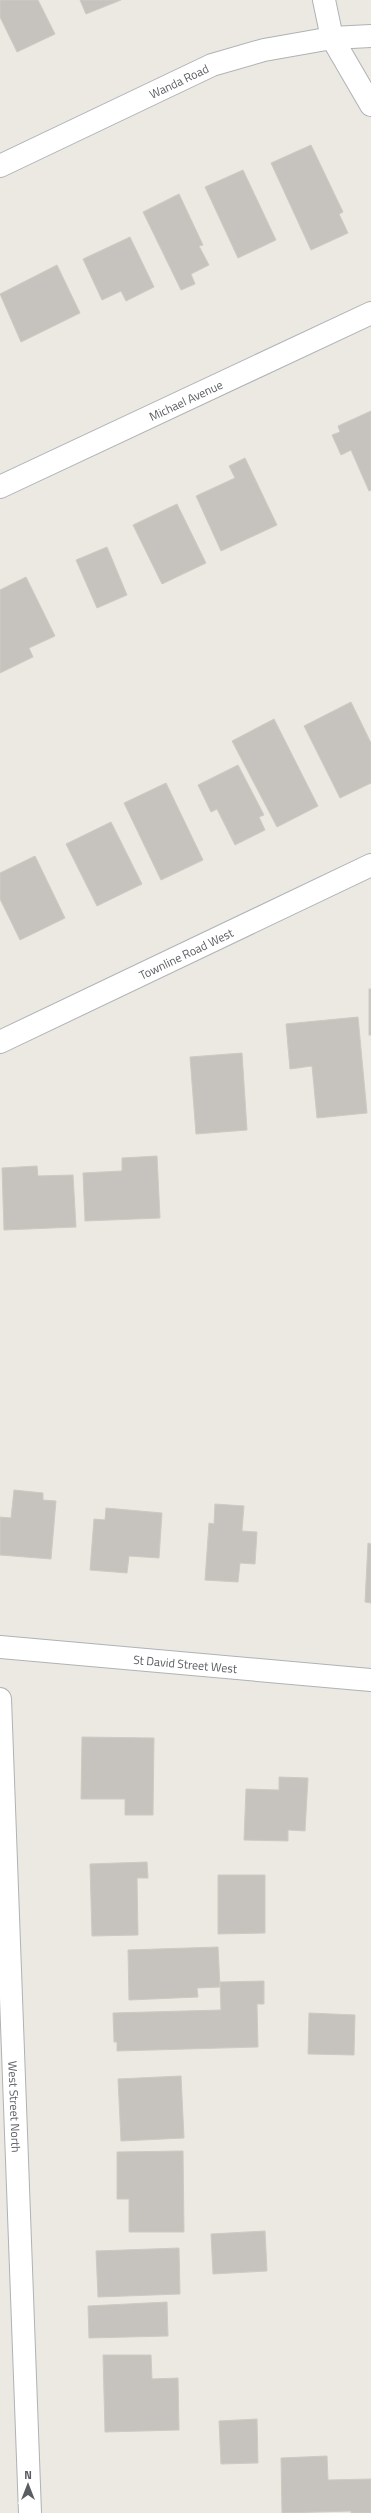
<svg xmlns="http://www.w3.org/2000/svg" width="371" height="2513" font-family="'Titillium Web',sans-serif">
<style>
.building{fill:#c6c3bf;stroke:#cfcac1}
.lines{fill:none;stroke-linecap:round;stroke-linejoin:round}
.minor-casing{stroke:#afb2b6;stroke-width:24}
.minor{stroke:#fff;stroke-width:22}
.labels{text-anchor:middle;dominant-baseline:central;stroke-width:3.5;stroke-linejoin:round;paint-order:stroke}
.street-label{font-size:12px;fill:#5a5d61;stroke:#fff}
</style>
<rect width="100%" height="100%" fill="#ebe9e2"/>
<g class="building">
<polygon points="0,0 38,0 55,34 17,52 0,17"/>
<polygon points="80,0 121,0 86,14"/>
<polygon points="311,145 343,212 339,214 348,233 311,250 271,163"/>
<polygon points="243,170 276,240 238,258 205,187"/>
<polygon points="179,194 203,245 199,246 209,265 191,274 195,284 181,290 143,212"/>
<polygon points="130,237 154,287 126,301 121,291 102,300 83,259"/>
<polygon points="57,265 80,313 21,342 0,294"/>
<polygon points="371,411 371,490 369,491 351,450 341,455 332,435 340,432 338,426"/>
<polygon points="245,458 277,525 221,551 196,496 235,478 229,466"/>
<polygon points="177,504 206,563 162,584 133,525"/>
<polygon points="107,547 127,595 97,608 76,560"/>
<polygon points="26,577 55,636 29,648 33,657 0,673 0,590"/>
<polygon points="351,702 371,743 371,783 340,798 304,726"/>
<polygon points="274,719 318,806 277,827 232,741"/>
<polygon points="238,765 264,815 259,817 265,830 235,845 217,809 211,812 198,785"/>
<polygon points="166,783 203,860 161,880 124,803"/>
<polygon points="111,822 142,884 97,906 66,844"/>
<polygon points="35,856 65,918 20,940 0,899 0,873"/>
<rect x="369" y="989" width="2" height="46"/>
<polygon points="358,1017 367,1113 317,1118 312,1066 290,1069 286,1024"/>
<polygon points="242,1053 247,1130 196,1134 190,1057"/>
<polygon points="157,1156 160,1218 85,1221 83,1173 122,1171 122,1158"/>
<polygon points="37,1166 38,1176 73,1175 76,1227 4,1230 2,1168"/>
<polygon points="14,1490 43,1493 43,1500 56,1501 51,1559 0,1555 0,1517 11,1518"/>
<polygon points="215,1504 244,1506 242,1531 257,1532 255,1564 240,1563 238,1582 205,1580 209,1523 214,1524"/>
<polygon points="106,1508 162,1513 159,1558 129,1556 127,1573 90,1570 94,1519 105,1520"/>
<polygon points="368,1543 371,1544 371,1603 365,1602"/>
<polygon points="82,1737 154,1738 153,1815 125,1815 125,1799 81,1799"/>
<polygon points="279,1777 308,1778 305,1831 288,1830 288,1841 244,1840 246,1789 279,1790"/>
<polygon points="147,1862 148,1878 137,1878 138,1935 92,1936 90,1864"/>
<polygon points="218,1875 265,1875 265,1933 218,1934"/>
<polygon points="218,1947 220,1987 197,1988 198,1997 129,2000 128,1950"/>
<polygon points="264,1981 264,2004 257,2004 258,2047 117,2051 117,2042 114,2042 113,2013 221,2010 220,1982"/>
<polygon points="309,2013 355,2015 354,2055 308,2054"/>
<polygon points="181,2076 184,2138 121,2141 118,2079"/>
<polygon points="183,2151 184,2232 129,2232 129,2199 117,2199 117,2152"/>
<polygon points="265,2231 267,2271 213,2274 211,2234"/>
<polygon points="179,2248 180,2294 98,2297 96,2251"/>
<polygon points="167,2302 168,2336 89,2338 88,2306"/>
<polygon points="103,2355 151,2355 152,2379 178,2378 179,2430 105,2432"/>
<polygon points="257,2419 258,2463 221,2464 219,2421"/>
<polygon points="327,2456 328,2480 371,2479 371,2513 351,2513 351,2511 282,2513 281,2458"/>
</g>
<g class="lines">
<defs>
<g id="minor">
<polyline points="324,0 332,38 371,105"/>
<path id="s1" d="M0 166 212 65 264 50 332 38 371 36"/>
<path id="s2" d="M0 487 371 313"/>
<path id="s3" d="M0 1042 371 865"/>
<path id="s4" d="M0 1647 371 1680"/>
<path id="s5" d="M0 1699 30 2513"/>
</g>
</defs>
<use href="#minor" class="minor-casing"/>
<use href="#minor" class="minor"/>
</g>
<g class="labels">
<g class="street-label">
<text stroke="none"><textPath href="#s1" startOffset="198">Wanda Road</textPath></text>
<text stroke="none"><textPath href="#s2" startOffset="205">Michael Avenue</textPath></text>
<text stroke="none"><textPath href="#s3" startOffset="206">Townline Road West</textPath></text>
<text stroke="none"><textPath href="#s4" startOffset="186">St David Street West</textPath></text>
<text stroke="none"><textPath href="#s5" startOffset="408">West Street North</textPath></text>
</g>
</g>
<g transform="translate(28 2485)" stroke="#ffffff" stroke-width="3" paint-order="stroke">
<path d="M0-3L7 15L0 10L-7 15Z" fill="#5a5d61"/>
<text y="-6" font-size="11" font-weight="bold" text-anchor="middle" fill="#5a5d61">N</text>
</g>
</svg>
